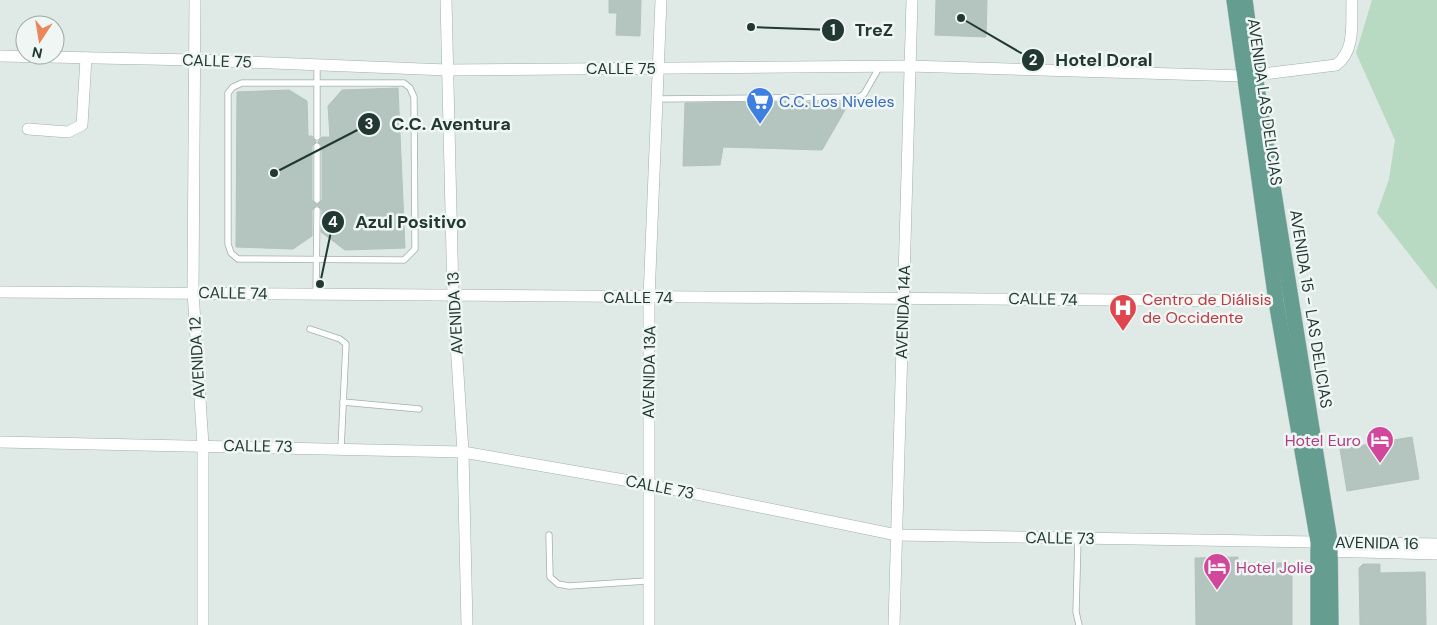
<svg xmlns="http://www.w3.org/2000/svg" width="1437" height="625" font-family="'DM Sans',sans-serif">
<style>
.green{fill:#b8dac3}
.building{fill:#b4c4be;stroke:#b2c2bc}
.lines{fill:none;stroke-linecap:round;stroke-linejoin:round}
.service-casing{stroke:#a2b0ac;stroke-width:7}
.minor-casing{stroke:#a2b0ac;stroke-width:12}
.primary-casing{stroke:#bcc3c2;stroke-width:16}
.service{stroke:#fff;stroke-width:5.5}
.minor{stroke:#fff;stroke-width:11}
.primary{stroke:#659d91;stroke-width:15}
.labels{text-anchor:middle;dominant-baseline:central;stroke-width:5;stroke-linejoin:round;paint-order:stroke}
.street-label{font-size:16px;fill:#213833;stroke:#eff6f3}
.shop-label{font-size:16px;fill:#366cbe;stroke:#eff6f3;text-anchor:start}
.health-label{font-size:16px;fill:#be3a42;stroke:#eff6f3;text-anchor:start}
.hotel-label{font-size:16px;fill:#b23c85;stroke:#eff6f3;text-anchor:end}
.leader{fill:none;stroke:#213833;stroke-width:2}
.callout-dot{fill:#213833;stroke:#eff6f3;stroke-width:2}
.mark-label{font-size:15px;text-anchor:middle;font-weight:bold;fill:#fff}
.callout-label{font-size:18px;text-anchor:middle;font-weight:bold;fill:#213833;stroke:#eff6f3;stroke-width:5;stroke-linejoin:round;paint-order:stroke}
</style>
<rect width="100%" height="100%" fill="#dfe9e5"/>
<polygon class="green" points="1372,0 1437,0 1437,290 1377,213 1389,179 1395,140 1356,53"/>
<g class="building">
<polygon points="609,0 641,0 640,36 616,35 617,13 609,13"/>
<polygon points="936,0 987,0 986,37 935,35"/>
<polygon points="398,88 405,248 345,250 321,232 322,210 317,205 312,210 312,236 293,249 236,247 237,92 289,90 307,101 308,136 312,136 316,142 312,146 312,200 317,205 322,200 322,146 318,142 322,137 330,137 328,106 342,90"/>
<polygon points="685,103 785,102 849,103 822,150 723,147 720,165 683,166"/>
<polygon points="1412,437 1419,479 1347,491 1340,449"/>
<polygon points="1238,557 1238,563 1292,563 1292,625 1196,625 1195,558"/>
<polygon points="1363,564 1380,564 1380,573 1425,572 1426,625 1360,625 1359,568"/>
</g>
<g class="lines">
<defs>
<g id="service">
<polyline points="317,65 317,137"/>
<polygon points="242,83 404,83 410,88 414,97 415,249 404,260 238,259 231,253 228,244 228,93 233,87"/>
<polyline points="657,99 859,97 864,94 880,66"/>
<polyline points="317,200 317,146"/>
<polyline points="316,294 317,210"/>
<polyline points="310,329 340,339 346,344 341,448"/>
<polyline points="343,402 419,409"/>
<polyline points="549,535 550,577 558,584 569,586 647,581"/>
<polyline points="1078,539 1076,612 1079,625"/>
</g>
<g id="minor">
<polyline points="195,0 193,292 203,445 203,625"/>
<polyline points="446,0 453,296 463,452 467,625"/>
<polyline points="0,56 196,60 447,70 909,66 1243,76"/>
<path d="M1255 75 1336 65C1356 51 1351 22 1352 0"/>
<polyline points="28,129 68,132 82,125 86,58"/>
<polyline points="0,292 1276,301"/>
<polyline points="0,442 463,452 647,484 897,535 1437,544"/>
<polyline points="1323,551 1437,554"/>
<polyline points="649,625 649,298 661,0"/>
<polyline points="894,625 912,0"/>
</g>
<g id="primary">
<polyline points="1234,0 1276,301 1318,542 1318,625"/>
<polyline points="1245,0 1255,75 1330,541 1331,625"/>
</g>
</defs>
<use href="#service" class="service-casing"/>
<use href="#minor" class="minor-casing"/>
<use href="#primary" class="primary-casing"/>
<use href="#service" class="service"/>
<use href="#minor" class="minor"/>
<use href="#primary" class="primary"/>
</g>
<defs>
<symbol id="supermarket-pin" viewBox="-11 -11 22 30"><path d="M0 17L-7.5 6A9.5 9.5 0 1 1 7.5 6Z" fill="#3f7fe0" stroke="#eff6f3"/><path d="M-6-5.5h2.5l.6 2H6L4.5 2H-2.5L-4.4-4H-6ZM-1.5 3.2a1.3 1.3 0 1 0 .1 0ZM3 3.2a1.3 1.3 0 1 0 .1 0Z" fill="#fff"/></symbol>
<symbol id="hospital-pin" viewBox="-11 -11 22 30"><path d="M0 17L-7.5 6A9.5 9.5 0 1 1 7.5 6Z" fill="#e0444e" stroke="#eff6f3"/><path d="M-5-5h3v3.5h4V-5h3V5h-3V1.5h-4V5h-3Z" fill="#fff"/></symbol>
<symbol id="hotel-pin" viewBox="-11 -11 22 30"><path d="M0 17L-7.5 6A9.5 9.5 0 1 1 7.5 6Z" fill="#d1479c" stroke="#eff6f3"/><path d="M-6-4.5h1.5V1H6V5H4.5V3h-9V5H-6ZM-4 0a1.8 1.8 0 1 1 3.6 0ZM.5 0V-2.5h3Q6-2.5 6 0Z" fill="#fff"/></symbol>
</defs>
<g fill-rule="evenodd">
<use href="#supermarket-pin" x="744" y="85" width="32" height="43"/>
<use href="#hospital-pin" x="1107" y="292" width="32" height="43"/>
<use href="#hotel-pin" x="1364" y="424" width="32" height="43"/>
<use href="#hotel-pin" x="1201" y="551" width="32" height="43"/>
</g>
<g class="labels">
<g class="street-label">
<text transform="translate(217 61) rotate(2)">CALLE 75</text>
<text x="621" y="68">CALLE 75</text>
<text transform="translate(1265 102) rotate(82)">AVENIDA LAS DELICIAS</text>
<text transform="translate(233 293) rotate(1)">CALLE 74</text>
<text x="638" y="297">CALLE 74</text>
<text transform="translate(1043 299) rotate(1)">CALLE 74</text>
<text transform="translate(1311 309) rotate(81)">AVENIDA 15 - LAS DELICIAS</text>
<text transform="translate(903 312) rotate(-88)">AVENIDA 14A</text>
<text transform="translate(455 313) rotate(-93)">AVENIDA 13</text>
<text transform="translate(197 358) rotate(-93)">AVENIDA 12</text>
<text transform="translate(649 372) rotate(-89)">AVENIDA 13A</text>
<text transform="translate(258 446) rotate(1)">CALLE 73</text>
<text transform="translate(660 487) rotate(11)">CALLE 73</text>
<text transform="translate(1060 538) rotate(1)">CALLE 73</text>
<text transform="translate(1377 543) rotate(1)">AVENIDA 16</text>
</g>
<g class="shop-label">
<text x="779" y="101">C.C. Los Niveles</text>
</g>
<g class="health-label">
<text x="1142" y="299">Centro de Diálisis<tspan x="1142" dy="18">de Occidente</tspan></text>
</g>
<g class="hotel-label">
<text x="1361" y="440">Hotel Euro</text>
<text x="1236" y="567" text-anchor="start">Hotel Jolie</text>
</g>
</g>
<path class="leader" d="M751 27L833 30M961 18L1033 60M274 173L369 124M320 284L333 222"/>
<g class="callout-dot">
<circle cx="751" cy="27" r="5"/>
<circle cx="961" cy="18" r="5"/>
<circle cx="274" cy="173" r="5"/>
<circle cx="320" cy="284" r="5"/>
<circle cx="833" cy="30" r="12"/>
<circle cx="1033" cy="60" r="12"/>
<circle cx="369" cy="124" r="12"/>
<circle cx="333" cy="222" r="12"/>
</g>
<g class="mark-label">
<text x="833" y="35">1</text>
<text x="1033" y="65">2</text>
<text x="369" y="129">3</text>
<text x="333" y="227">4</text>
</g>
<g class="callout-label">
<text x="874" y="36">TreZ</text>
<text x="1104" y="66">Hotel Doral</text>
<text x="451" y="130">C.C. Aventura</text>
<text x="411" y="228">Azul Positivo</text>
</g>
<g transform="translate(40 40) rotate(192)"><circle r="24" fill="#eff6f3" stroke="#9daaa6"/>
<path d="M0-4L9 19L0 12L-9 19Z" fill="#eb865b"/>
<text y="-8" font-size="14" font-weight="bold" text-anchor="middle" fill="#213833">N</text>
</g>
</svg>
